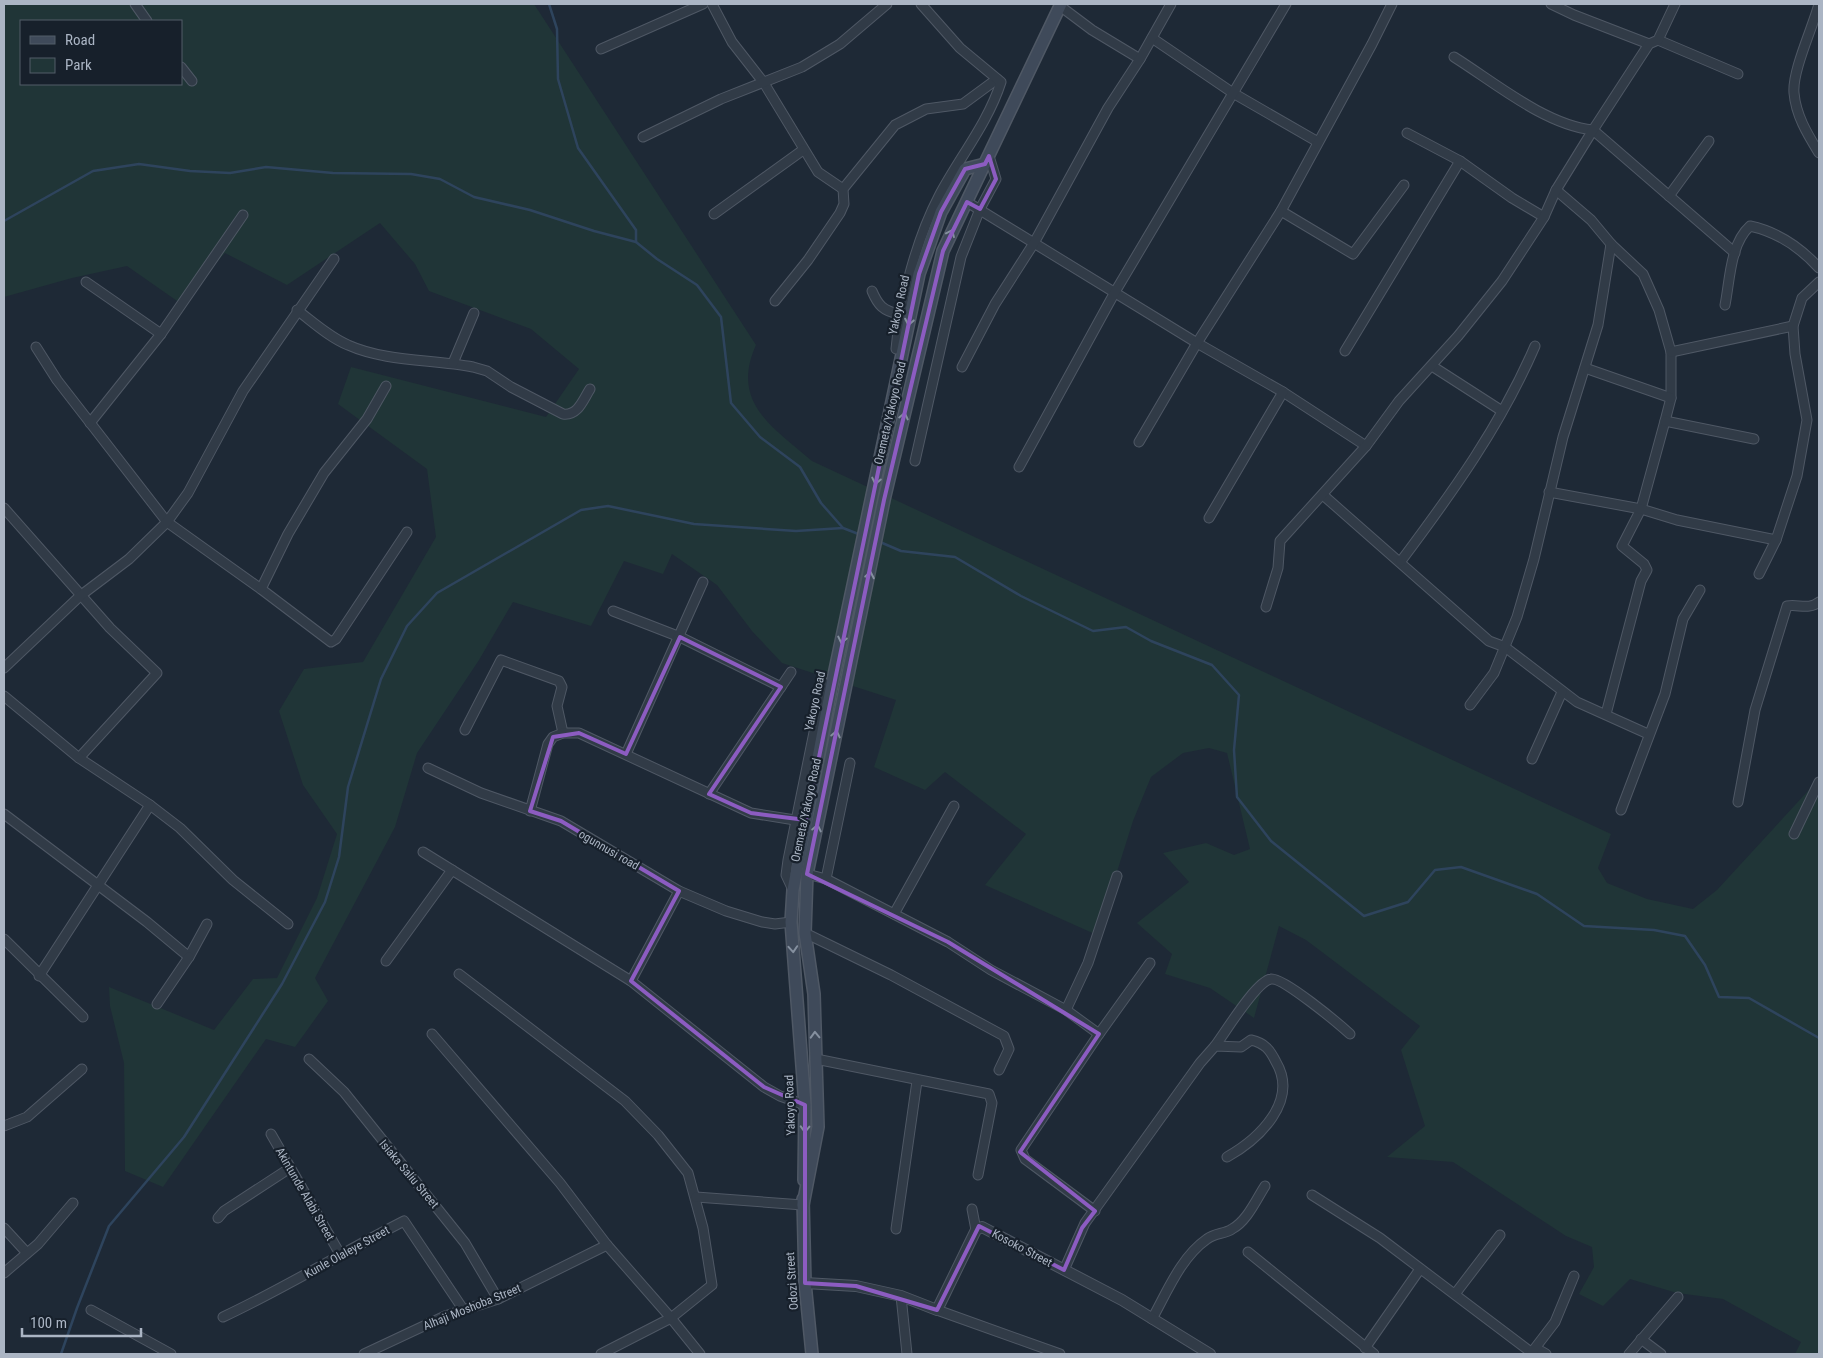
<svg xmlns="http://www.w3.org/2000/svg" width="1823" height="1358" font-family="'Roboto Condensed',sans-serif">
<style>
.green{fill:#203537;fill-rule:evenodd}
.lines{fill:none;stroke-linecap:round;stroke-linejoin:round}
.stream{stroke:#2e445d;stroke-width:2.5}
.minor-casing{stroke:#4f5865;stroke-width:11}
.tertiary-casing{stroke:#4f5865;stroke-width:12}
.secondary-casing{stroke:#4f5865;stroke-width:14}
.minor{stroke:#313b47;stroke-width:9}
.tertiary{stroke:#313b47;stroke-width:10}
.secondary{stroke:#3f4a5a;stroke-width:11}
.oneway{stroke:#85909f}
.marked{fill:none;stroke:#8c5cc1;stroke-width:4;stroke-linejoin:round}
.labels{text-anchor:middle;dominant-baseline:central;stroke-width:4.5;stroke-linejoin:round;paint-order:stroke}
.street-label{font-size:12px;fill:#abb5c4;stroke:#17202b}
</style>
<rect width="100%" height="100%" fill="#1e2936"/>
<path class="green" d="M4 4H534L756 345C730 403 773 427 812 461L1611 834 1598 868 1607 883 1647 899 1693 909 1717 890 1819 779V1354H1795L1801 1342 1723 1299 1677 1293 1630 1279 1603 1306 1579 1294 1594 1267 1592 1247 1566 1236 1453 1162 1387 1157 1425 1126 1401 1050 1420 1026 1306 940 1279 926 1254 1018 1210 988 1165 974 1172 954 1137 923 1189 882 1163 853 1206 843 1234 855 1250 849 1227 753 1209 748 1183 753 1151 777 1133 821 1097 935 985 885 1026 834 945 772 925 790 874 767 896 700 782 663 752 631 717 585 672 554 663 574 624 561 591 626 513 602 479 660 417 753 395 827 315 978 328 1001 295 1047 266 1039 163 1187 125 1171 124 1063 110 1006 109 987 214 1030 253 979 277 978 317 898 337 834 303 785 279 711 304 669 363 662 436 537 427 469 338 404 351 367 546 417 579 369 531 329 429 291 415 264 380 223 287 285 225 253 180 303 127 266 72 278 4 297ZM21 21H181V84H21Z"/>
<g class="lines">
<g class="stream">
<polyline points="549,4 557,29 558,79 578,148 636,230 636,242 657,259 697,285 721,317 731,403 760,437 800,467 821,503 843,528 861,535"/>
<polyline points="4,221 93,171 139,164 190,171 230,173 266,167 333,173 411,174 440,179 474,197 530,210 594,231 636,242"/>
<polyline points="880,542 901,551 955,557 1021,596 1093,631 1126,627 1151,641 1212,665 1239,695 1234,750 1237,797 1271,841 1364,916 1408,902 1435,870 1461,867 1537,894 1584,926 1654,930 1685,936 1705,965 1719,997 1749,998 1819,1038"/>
<polyline points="61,1354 77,1308 109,1226 184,1137 282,984 325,902 339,857 348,787 381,679 407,626 437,593 581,510 608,506 694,524 796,531 843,528"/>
</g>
<defs>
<g id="minor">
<polyline points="135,4 147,21"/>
<polyline points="712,4 732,42 764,83 818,172 843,189"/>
<polyline points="1551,4 1574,15 1649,44"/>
<path d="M1819 4C1813 27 1792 71 1794 93 1796 116 1808 135 1819 153"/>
<polyline points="1060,6 1092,30 1140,59"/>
<polyline points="1152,38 1233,93 1318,142"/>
<polyline points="1658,40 1738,74"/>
<polyline points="601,49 703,4"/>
<path d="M1454 57C1494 82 1545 125 1593 130L1735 253"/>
<polyline points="181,67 192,81"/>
<polyline points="1407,133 1460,161 1512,198 1544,217"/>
<polyline points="643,137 721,99 802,67 840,44 887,4"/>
<polyline points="1556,190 1591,220 1611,244 1643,274 1659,310 1671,352 1671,398 1665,421 1641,509 1622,546 1644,564 1647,570 1641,581 1606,714"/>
<polyline points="1669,196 1709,141"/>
<polyline points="967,202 1197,343 1283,392 1366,446"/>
<polyline points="1281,211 1353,254 1404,185"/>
<polyline points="714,214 803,150"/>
<polyline points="86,282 161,334"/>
<path d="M872 291C878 305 883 311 899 314"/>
<polyline points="775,301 808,260 840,213 844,204 843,189 895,125 926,109 963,104 997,79"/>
<path d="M1725 305C1730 280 1730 244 1750 226 1778 232 1800 247 1819 268"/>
<path d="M297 310C313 322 329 337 348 345 386 362 432 359 473 367L487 371 511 387 563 414C578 416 583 400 590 389"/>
<polyline points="36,347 57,380 167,522 261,589 331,642 336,639 407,532"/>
<path d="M896 349C900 301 917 238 939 196 959 158 988 123 1001 82L960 48 921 4"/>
<polyline points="1345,351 1460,161"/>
<polyline points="1671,352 1793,326"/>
<polyline points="453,363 474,313"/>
<polyline points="1432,366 1502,411"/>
<polyline points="962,367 995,304 1034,243 1108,108 1140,59 1171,4"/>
<polyline points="1585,368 1671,398"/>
<polyline points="1665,421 1754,439"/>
<polyline points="90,423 161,334 243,215"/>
<polyline points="1139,442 1197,343 1281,211 1372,44 1392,4"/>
<polyline points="915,461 961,257 980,209 996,179 989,156"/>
<polyline points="1019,467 1115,292 1286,4"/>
<polyline points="1549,492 1641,509 1677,520 1776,540"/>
<polyline points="1323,495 1489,641 1505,647 1577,702 1648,734"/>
<polyline points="4,508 110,628 157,673 79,758"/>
<polyline points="1209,518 1283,392"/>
<path d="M1401 561C1452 493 1501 425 1535 346"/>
<polyline points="1759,574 1776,540 1797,476 1807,420 1795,354 1793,326 1802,298 1819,282"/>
<polyline points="261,589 288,534 324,473 367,419 386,386"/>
<polyline points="1266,607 1278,568 1280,541 1366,446 1399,401 1458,336 1502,281 1544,217 1556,190 1593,130 1649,44 1658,40 1675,4"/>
<polyline points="613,611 680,637 781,687"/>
<polyline points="4,668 80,596 129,559 167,522 188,493 243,391 334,259"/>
<polyline points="4,696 79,758 150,805 180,828 233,880 288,924"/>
<polyline points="1470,705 1494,673 1517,617 1534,559 1563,437 1598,325 1611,244"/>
<polyline points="465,730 501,660 559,681 562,687 557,706 563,733"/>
<polyline points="626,754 703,582"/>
<polyline points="1532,759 1562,692"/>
<polyline points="428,768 481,793 561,821 679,891 726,911 762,922 775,924 791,922"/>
<polyline points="709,794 791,672"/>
<path d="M1738 802 1755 710 1787 606C1798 604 1809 610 1819 602"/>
<polyline points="1621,810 1665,694 1683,619 1700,590"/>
<polyline points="530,811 548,744 553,737 563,733 579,733 751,813 795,820"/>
<polyline points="4,814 147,922 189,957 207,924"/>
<polyline points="1794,834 1819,782"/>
<polyline points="423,852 631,981 764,1087 780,1096 805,1105"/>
<polyline points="807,874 826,879 948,942 991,970 1066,1010 1099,1034"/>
<polyline points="826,879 850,763"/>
<polyline points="793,890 786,875 788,860 824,683"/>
<polyline points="894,914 954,806"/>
<polyline points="805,933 891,975 1004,1036 1009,1049 999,1070"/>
<polyline points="4,939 83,1017"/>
<polyline points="386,961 452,870"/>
<polyline points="459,974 625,1101 658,1135 688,1173 703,1228 712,1285 671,1318 601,1354"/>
<polyline points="39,976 150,805"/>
<polyline points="631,981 679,891"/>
<polyline points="157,1004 189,957"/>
<polyline points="1066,1010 1088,963 1117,876"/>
<polyline points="432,1034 560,1183 607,1245 671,1318 700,1354"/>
<path d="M1215 1046C1225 1033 1256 981 1271 979 1283 977 1339 1024 1350 1034"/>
<polyline points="309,1059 344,1092 465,1243 498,1299"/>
<polyline points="816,1059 989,1094 992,1103 978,1175"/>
<polyline points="4,1126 27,1117 82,1069"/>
<polyline points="271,1134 340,1254"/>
<polyline points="1312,1195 1380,1238 1532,1353 1539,1350 1546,1354"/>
<polyline points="696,1197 803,1205"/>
<polyline points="972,1209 976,1230"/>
<polyline points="1095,1211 1025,1159 1021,1150 1099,1034 1150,963"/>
<polyline points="218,1218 224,1211 290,1168"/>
<polyline points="4,1228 27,1253"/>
<polyline points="896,1229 917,1081"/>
<polyline points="1248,1252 1374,1354"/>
<path d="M1064 1270 1085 1223 1200 1063 1215 1046 1241 1047 1251 1040C1265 1043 1270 1050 1276 1062 1299 1101 1259 1139 1227 1157"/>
<polyline points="4,1273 38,1244 73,1203"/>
<polyline points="1455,1294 1500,1235"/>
<polyline points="901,1296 907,1354"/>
<polyline points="91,1310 171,1354"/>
<polyline points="937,1310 1060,1354"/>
<path d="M223 1317C285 1288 343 1252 404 1221L463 1309"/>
<path d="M1152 1319C1167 1292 1181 1257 1207 1239 1215 1233 1225 1234 1232 1229 1247 1221 1256 1200 1265 1186"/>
<polyline points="1641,1339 1661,1354"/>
<polyline points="1365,1348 1420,1269"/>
<polyline points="1532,1352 1555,1322 1574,1276"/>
<polyline points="364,1354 445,1316 498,1299 607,1245"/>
<polyline points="1629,1354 1678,1297"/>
</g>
<polyline id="tertiary" points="805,1283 856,1286 901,1296 937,1310 976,1230 982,1227 1122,1300 1210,1354"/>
<g id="secondary">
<polyline points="804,1180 805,1105 791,922 793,890 831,689 919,274 941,212 965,169 985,164"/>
<polyline points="803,1199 805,1283 812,1354"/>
<polyline points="803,1205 818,1127 814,994 805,933 807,874 884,500 943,251 1061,4"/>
</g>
</defs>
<use href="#minor" class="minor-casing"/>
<use href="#tertiary" class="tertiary-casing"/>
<use href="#secondary" class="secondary-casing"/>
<use href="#minor" class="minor"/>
<use href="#tertiary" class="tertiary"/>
<use href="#secondary" class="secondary"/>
</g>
<defs><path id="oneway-chevron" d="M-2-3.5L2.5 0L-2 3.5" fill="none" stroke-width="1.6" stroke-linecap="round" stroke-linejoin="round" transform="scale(1.25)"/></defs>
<g class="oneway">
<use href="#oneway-chevron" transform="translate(951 233) rotate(-65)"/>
<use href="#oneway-chevron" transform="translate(909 322) rotate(101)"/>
<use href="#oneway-chevron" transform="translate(904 416) rotate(-77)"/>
<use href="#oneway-chevron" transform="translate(876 481) rotate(102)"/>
<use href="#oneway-chevron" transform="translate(870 575) rotate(-79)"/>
<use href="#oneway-chevron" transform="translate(842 640) rotate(102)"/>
<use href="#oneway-chevron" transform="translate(836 734) rotate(-78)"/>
<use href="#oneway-chevron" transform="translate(817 828) rotate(-78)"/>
<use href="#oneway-chevron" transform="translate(793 949) rotate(86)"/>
<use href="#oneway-chevron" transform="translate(815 1035) rotate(-92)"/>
<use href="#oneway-chevron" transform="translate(805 1129) rotate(92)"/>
</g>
<path class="marked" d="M989 156 996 179 980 209 967 202 943 251 884 500 807 874 948 942 1099 1034 1020 1152 1095 1211 1082 1228 1064 1270 979 1226 937 1310 856 1286 805 1283V1105L764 1087 631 981 679 891 561 821 530 811 553 737 579 733 626 754 680 637 781 687 709 794 751 813 806 820 919 274 941 212 965 169 985 164Z"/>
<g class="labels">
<g class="street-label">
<text transform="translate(899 305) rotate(-78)">Yakoyo Road</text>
<text transform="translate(890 413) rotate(-77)">Oremeta/Yakoyo Road</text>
<text transform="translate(815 701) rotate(-78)">Yakoyo Road</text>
<text transform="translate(806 810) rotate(-78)">Oremeta/Yakoyo Road</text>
<text transform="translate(609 850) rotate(30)">ogunnusi road</text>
<text transform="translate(790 1105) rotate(-92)">Yakoyo Road</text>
<text transform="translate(409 1174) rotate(50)">Isiaka Saliu Street</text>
<text transform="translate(305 1194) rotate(60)">Akintunde Alabi Street</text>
<text transform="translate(1022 1248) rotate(28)">Kosoko Street</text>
<text transform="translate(347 1252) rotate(-29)">Kunle Olaleye Street</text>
<text transform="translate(792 1281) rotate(-94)">Odozi Street</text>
<text transform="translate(472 1307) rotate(-22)">Alhaji Moshoba Street</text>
</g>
</g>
<rect width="1823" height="1358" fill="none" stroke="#abb5c4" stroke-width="10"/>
<rect x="20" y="20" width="162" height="65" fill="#17202b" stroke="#525c68"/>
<rect x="30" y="36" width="25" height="8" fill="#3f4a5a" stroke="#525c68"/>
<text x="65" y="45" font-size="15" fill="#abb5c4">Road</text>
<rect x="30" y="58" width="25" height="15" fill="#203537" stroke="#525c68"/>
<text x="65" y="70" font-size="15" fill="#abb5c4">Park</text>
<path d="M22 1328v8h119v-8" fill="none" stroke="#abb5c4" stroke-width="2.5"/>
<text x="30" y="1328" font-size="15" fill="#abb5c4" stroke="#17202b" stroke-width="4" paint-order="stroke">100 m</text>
</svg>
